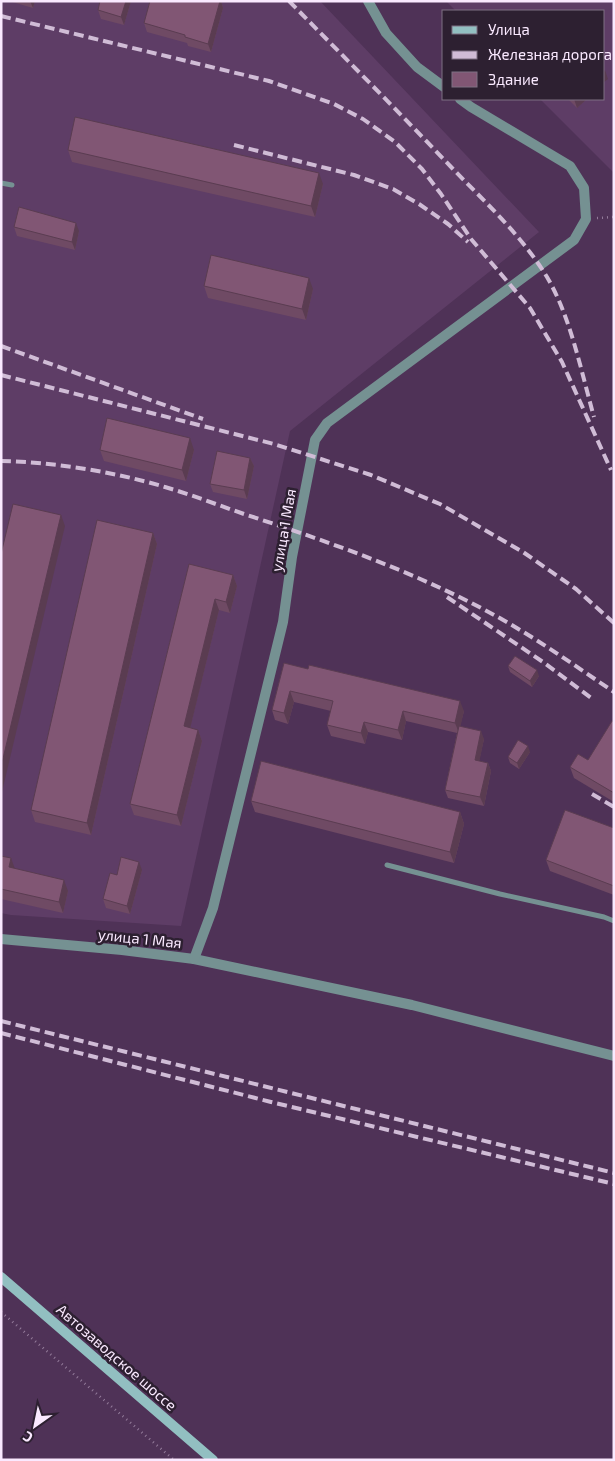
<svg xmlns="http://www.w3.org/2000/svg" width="615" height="1461" font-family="'Exo 2',sans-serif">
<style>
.built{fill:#5e3d66}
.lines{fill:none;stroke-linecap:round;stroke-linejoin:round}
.path{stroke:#947c9b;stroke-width:2.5;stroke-dasharray:1 4;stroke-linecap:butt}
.service{stroke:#759192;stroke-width:5}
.minor{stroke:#759192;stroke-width:10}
.secondary{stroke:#92bfc1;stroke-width:10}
.rail{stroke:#d0bcd6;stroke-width:4;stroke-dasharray:10 5;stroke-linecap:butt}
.wall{fill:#6f4a64}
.shaded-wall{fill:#5a3c51}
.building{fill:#815674;stroke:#5a3c51}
.labels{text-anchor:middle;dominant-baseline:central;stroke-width:5;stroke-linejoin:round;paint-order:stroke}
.street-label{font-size:15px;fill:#fae9ff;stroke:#2d2031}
</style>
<rect width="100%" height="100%" fill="#4f3257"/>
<g class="built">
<polygon points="1,1 320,1 539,232 290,431 181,926 11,915 1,913"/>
<polygon points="446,1 614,1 614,173 540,99 604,99 604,11 456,11"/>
</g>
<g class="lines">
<g class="path">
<polyline points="597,218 614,217"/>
<polyline points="1,1312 174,1460"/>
</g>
<g class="service">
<polyline points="1,183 12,185"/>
<polyline points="387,865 500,894 604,917 614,921"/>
</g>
<g class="minor">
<polyline points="368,1 386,33 417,67 444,87"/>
<polyline points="1,939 122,950 194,959 412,1005 614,1056"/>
<polyline points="194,959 213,908 283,622 292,557 315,440 327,423 574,240 586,219 584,188 570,166 471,107 460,99"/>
</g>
<polyline class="secondary" points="1,1277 213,1460"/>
<g class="rail">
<path d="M289 1C344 57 399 112 453 169 486 203 522 236 547 277 571 318 581 371 594 417"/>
<polyline points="1,16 269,81 334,104 363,119 395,142 422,169 441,194 471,239 530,308 562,362 611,470"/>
<polyline points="234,145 354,175 393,189 419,204 448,224 468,242"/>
<polyline points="1,346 203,419"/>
<polyline points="1,375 274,444 371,475 440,504 523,552 576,589 614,623"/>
<path d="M1 461C54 462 115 472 165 487 192 495 218 505 244 514 326 541 407 569 483 609 529 633 571 663 614 692"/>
<polyline points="447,597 543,662 594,700"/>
<polyline points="592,794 614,807"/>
<polyline points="1,1021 614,1173"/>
<polyline points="1,1033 271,1102 614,1184"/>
</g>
</g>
<g class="wall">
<polygon points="9,1 35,1 33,8"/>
<polygon points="131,1 124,25 101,19 98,10"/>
<polygon points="150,1 221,1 223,8 211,52 188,46 187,43 147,32 144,23"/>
<polygon points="568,99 587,99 577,108"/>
<polygon points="68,150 323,184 315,217 72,162"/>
<polygon points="14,227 79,231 75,250 17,236"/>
<polygon points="204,286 313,289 306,320 208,298"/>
<polygon points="100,450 194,450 186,481 104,461"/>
<polygon points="250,458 254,466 247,499 213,492 210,484"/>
<polygon points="153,533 157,544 91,835 35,822 31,810"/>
<polygon points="189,564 233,575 237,586 230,613 219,610 190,728 198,730 202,741 181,826 134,815 130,804"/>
<polygon points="284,663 464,711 460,726 484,739 479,761 488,763 491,771 484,806 448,798 445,790 457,733 406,721 402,740 368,732 365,744 331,736 327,725 331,711 294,702 288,724 275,720 272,710"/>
<polygon points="508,666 539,676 532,687 510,672"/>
<polygon points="614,722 614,802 574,778 570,767 588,760"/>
<polygon points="530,752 519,769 510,763 508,757"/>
<polygon points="251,801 460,812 464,824 454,863 255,812"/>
<polygon points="614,828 614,895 550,871 546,860"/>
<polygon points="1,856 14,869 68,891 63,913 1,899"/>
<polygon points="142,870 130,914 106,908 103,899 117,875"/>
</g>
<g class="shaded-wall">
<polygon points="30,1 35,1 33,8"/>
<polygon points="126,1 131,1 124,25 121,17"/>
<polygon points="220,1 221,1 223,8 211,52 208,44"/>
<polygon points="605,70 608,79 604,82 604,71"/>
<polygon points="574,99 587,99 577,108"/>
<polygon points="319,173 323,184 315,217 311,206"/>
<polygon points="76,223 79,231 75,250 72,242"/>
<polygon points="309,278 313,289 306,320 302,309"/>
<polygon points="190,438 194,450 186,481 182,470"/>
<polygon points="250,458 254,466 247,499 244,490"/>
<polygon points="61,515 65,526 1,796 1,767"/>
<polygon points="153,533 157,544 91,835 87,823"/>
<polygon points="233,575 237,586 230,613 226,602"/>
<polygon points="215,599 219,610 188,737 184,726"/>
<polygon points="537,670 539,676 532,687 530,681"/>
<polygon points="290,691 294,702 288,724 284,713"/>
<polygon points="460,701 464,711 459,733 455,723"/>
<polygon points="403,711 406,721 402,740 398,730"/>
<polygon points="364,722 368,732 365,744 361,733"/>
<polygon points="198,730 202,741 181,826 177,815"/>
<polygon points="481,731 484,739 478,768 475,760"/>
<polygon points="528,746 530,752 519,769 517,763"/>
<polygon points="488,763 491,771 484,806 480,797"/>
<polygon points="460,812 464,824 454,863 450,852"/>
<polygon points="11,858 15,869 9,867"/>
<polygon points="139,862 142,870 130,914 127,906"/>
<polygon points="64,880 68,891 63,913 59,902"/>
</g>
<g class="building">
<polygon points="100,1 126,1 121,17 98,10"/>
<polygon points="150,1 220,1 208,44 185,37 185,35 144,23"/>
<polygon points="75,117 319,173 311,206 68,150"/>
<polygon points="19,207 76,223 72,242 14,227"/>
<polygon points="211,255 309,278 302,309 204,286"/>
<polygon points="107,418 190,438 182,470 100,450"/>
<polygon points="217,451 250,458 244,490 210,484"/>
<polygon points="13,504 61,515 1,767 1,554"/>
<polygon points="97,520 153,533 87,823 31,810"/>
<polygon points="189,564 233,575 226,602 215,599 184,726 198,730 177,815 130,804"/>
<polygon points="515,656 537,670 530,681 508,666"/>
<polygon points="284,663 308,669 309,665 460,701 455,723 403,711 398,730 364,722 361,733 327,725 333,701 290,691 284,713 272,710"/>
<polygon points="612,721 614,722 614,793 570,767 578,754 588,760"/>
<polygon points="459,726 481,731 475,760 488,763 480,797 445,790"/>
<polygon points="518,740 528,746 517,763 508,757"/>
<polygon points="261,761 460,812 450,852 251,801"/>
<polygon points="565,810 614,828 614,886 546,860"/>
<polygon points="1,856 11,858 9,867 64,880 59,902 1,889"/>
<polygon points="121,857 139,862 127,906 103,899 110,873 117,875"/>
</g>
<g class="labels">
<g class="street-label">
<text transform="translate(283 530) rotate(-80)">улица 1 Мая</text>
<text transform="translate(140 938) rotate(6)">улица 1 Мая</text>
<text transform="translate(117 1357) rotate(41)">Автозаводское шоссе</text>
</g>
</g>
<rect width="615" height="1461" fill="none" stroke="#fae9ff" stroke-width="5"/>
<rect x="442" y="10" width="162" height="90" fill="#2d2031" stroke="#7f7083"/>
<rect x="452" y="26" width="25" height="8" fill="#92bfc1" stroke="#7f7083"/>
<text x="488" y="35" font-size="15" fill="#fae9ff">Улица</text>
<rect x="452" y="51" width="25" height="8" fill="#d0bcd6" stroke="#7f7083"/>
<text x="488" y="60" font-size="15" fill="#fae9ff">Железная дорога</text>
<rect x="452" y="72" width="25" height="15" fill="#815674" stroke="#7f7083"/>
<text x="488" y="85" font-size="15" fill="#fae9ff">Здание</text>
<g transform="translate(35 1426) rotate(213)" stroke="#2d2031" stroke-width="4" paint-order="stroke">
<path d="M0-4L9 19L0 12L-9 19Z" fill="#fae9ff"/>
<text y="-8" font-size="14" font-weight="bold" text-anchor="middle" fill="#fae9ff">С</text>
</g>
</svg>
